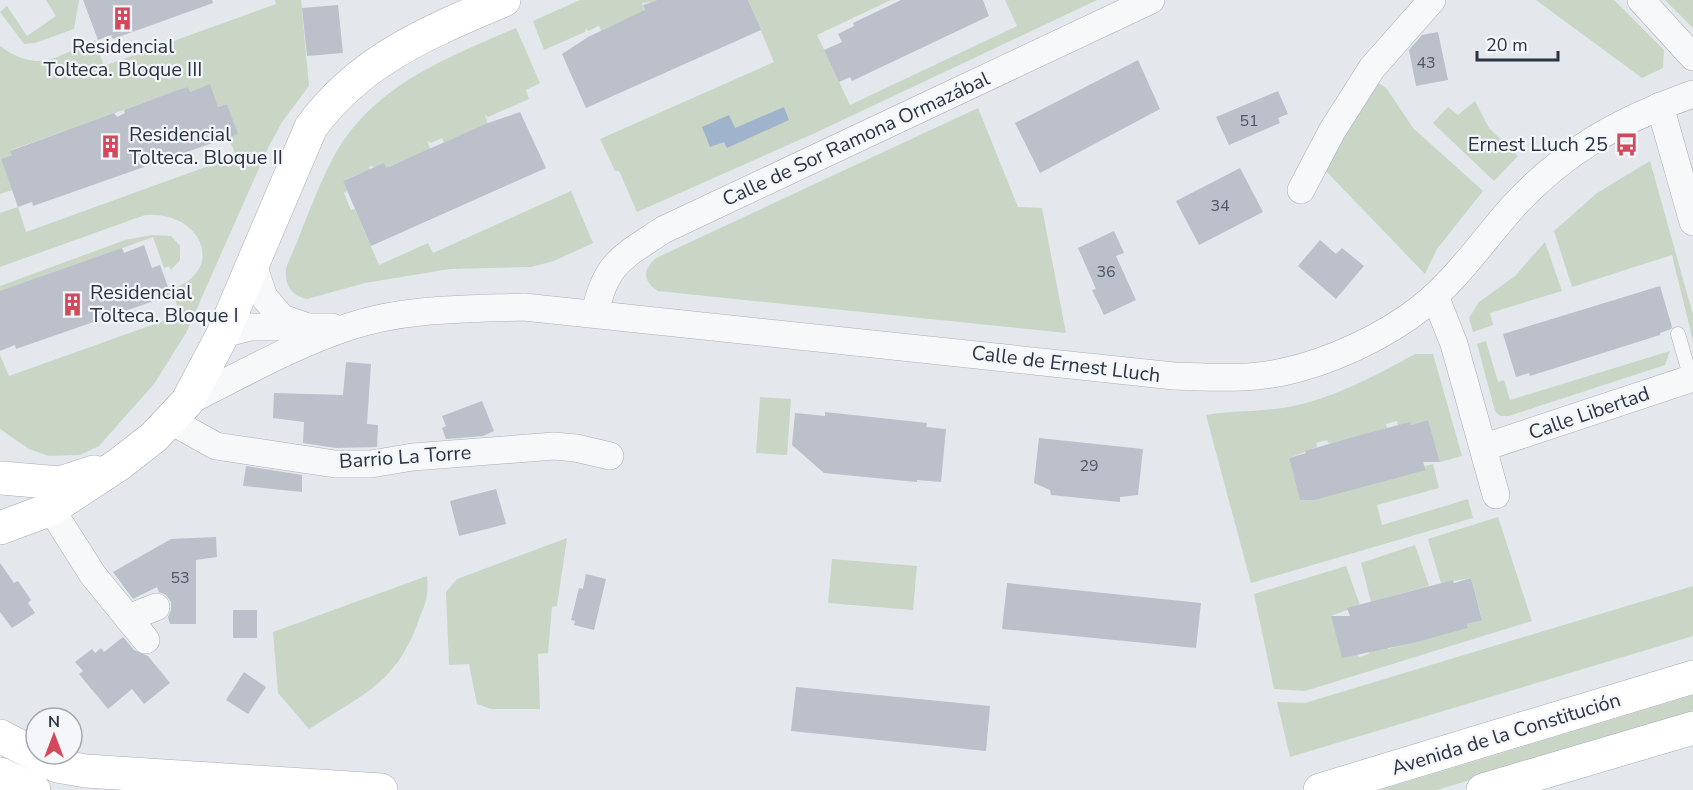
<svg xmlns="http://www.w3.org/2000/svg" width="1693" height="790" font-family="'Nunito Sans',sans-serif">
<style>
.green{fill:#c9d6c5}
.water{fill:#9fb4cc}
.building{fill:#bbc0ca}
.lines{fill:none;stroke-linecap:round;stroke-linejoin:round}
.service-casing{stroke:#a9aeb7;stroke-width:15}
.minor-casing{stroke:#a9aeb7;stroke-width:28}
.secondary-casing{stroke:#a9aeb7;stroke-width:34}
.primary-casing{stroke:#a3abb8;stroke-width:34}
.service{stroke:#f7f8fa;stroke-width:14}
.minor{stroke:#f7f8fa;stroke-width:27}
.secondary{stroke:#fff;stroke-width:33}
.primary{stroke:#fff;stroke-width:33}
.labels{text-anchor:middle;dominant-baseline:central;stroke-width:4.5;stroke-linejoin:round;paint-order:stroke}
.number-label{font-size:16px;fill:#4f5766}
.poi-label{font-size:20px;fill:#2b3445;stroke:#f4f6f9;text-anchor:start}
.street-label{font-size:20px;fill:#2b3445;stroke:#f4f6f9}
</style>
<rect width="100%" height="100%" fill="#e4e7ec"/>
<g class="green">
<polygon points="46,0 79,0 74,29 35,43 24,44 0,12 7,6 27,36 56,16"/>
<path d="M275 0H301L309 86 282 122 268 148 186 333 154 384 99 446 80 455 49 456 29 449 0 429V355L9 376 180 315 172 289C228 269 200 210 145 215L0 267V213L18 207 26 232 236 156 228 136 237 133 227 104 218 107 210 85 190 92 188 87 11 150 12 155 1 159 12 190 0 194V46C39 74 55 57 95 40L104 66 276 4Z"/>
<polygon points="580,0 669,0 642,3 645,12 604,29 606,34 603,36 599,26 588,31 586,28 585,32 544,50 533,21"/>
<polygon points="748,0 891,0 817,35 850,105 1017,26 1005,0 1097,0 815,133 637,212 619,171 615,171 600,139 774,62"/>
<polygon points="1536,0 1614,0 1664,50 1663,68 1642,78"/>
<polygon points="1665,0 1693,0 1693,28"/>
<path d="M516 28 540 83 526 90 529 99 488 117 485 115 488 124 447 141 449 146 446 148 442 138 431 143 427 141 431 150 389 166 391 172 371 166 369 167 372 175 360 173 343 181 347 191 344 193 351 210 355 209 379 265 428 243 433 253 571 191 593 243 554 261 531 267 450 269 365 283 307 299C290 295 285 284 286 268 302 232 315 192 333 158 373 85 445 59 516 28Z"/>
<polygon points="1376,81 1387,89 1413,128 1483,191 1437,249 1425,274 1323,168"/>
<polygon points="1475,101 1489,128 1518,156 1494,181 1433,123 1448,107 1458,115"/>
<path d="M978 108 1018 207 1042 208 1066 333 658 291C642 281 643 270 656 258Z"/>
<polygon points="1650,161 1693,315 1693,341 1672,255 1572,287 1554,231 1597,193"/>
<polygon points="152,235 171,236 180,246 180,260 171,270 169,266 164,268 153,237 0,292 0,286 125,240"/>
<polygon points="1545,242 1562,291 1490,313 1493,325 1473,332 1469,318 1479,302 1515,276"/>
<polygon points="1486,341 1498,382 1504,380 1510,400 1670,351 1665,365 1509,416 1500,416 1495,411 1477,344"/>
<path d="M1415 354H1433L1462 456 1440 462 1428 420 1411 425 1410 422 1398 426 1397 421 1386 424 1387 428 1329 444 1327 440 1316 443 1317 447 1289 458 1300 500 1426 469 1425 466 1433 464 1439 488 1377 505 1382 525 1468 499 1473 518 1251 583 1206 415C1228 411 1252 412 1275 409 1325 403 1371 378 1415 354Z"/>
<polygon points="760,397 791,399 787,455 756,453"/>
<polygon points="1498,517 1532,621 1305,691 1274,689 1254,594 1346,566 1360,605 1331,616 1343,658 1357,654 1359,657 1369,654 1368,651 1387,646 1388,649 1468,628 1467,624 1482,619 1471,578 1441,583 1428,539"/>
<polygon points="567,538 557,606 552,607 548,653 538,654 540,709 491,709 477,704 469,664 449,665 446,592 457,579"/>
<polygon points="1415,545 1429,586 1371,602 1361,563"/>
<polygon points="832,559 917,566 913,610 828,603"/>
<path d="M427 576C429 600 425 603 417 625 395 684 359 697 309 729L278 693 273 632Z"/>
<polygon points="1693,586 1693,636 1290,757 1277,702 1305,703"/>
<polygon points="1693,695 1693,712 1437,790 1380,790"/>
</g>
<polygon class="water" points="784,107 789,120 727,148 724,142 710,147 702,127 729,115 735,128"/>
<g class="building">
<polygon points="83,0 212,0 213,3 113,39 111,35 98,40"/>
<polygon points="658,0 748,0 761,30 586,108 562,54 588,37 645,10 643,5"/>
<polygon points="901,0 983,0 989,16 852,81 850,77 839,82 824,50 842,42 838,34 854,26 853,23"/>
<polygon points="338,5 343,53 307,56 302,8"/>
<polygon points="1438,32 1448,80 1416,86 1409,50 1422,35"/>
<polygon points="1138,60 1160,109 1040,173 1015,123"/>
<polygon points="210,84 218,107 227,104 238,134 33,206 32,202 18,207 1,159 12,155 10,151 114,113 117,117 125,113 124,110 178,90 188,87 190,92"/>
<polygon points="1278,91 1288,114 1278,118 1280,123 1229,145 1216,117"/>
<polygon points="520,112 546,168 371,246 343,181 384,163 386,168 488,123"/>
<polygon points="1240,168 1263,212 1199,245 1176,201"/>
<polygon points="1114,231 1124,253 1116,256 1136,300 1104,315 1092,290 1096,289 1078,248"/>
<polygon points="1320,240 1336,254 1342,248 1364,266 1336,299 1298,266"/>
<polygon points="144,245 152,268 160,265 171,295 16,349 15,345 0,351 0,291 122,248 124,253"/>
<polygon points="1660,286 1672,327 1671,329 1660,333 1660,335 1530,376 1529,373 1516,377 1503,334"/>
<polygon points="346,362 371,364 367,424 378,425 377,447 336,448 303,443 304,422 273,418 274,393 343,395"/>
<polygon points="482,401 494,431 483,436 446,439 442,428 446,426 442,416"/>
<polygon points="825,412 927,423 926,427 946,429 941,482 917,480 917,482 824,473 792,445 795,413 825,416"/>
<polygon points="1428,420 1440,462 1423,462 1426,470 1314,500 1300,500 1289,458 1306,453 1305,451 1360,435 1410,422 1411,425"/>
<polygon points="1039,438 1143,449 1138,495 1120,497 1120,502 1051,495 1050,490 1034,483"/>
<polygon points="246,466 302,475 302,492 243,486"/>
<polygon points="496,489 506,524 459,536 450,501"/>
<polygon points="216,537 217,557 196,560 196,624 170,624 168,617 171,610 171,602 166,595 159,592 157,587 133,599 113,572 171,539"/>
<polygon points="0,563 14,583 18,581 31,600 28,603 35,613 12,628 0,612"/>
<polygon points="586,574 606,579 594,630 574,625 575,621 571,620 579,588 583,589"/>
<polygon points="1471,578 1482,620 1467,624 1468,628 1417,642 1342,658 1331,616 1350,616 1347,608 1453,580 1454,583"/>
<polygon points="1007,583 1201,603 1196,648 1002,629"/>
<rect x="233" y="610" width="24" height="28"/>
<polygon points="123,637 134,650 148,656 170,683 144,704 132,689 108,709 79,674 83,671 75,662 92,649 95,653 101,648 104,652"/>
<polygon points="244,672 266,687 248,714 226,700"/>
<polygon points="796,687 990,706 986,751 791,731"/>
</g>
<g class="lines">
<defs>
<polyline id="service" points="1678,334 1691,379"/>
<g id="minor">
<polyline points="1641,0 1693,57"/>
<polyline points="1660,106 1693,222"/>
<polyline points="1301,190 1332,131 1372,68 1432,0"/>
<polyline points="252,262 264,297 282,318 305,326"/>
<polyline points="1435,296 1454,344 1496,495"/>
<path d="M595 313C606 262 623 257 663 230L1151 0"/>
<polyline points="223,334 251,327 332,327"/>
<path d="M187 402C239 376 291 346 348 327 403 308 466 309 524 307L1174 376C1208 377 1248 380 1283 372 1330 362 1384 337 1422 307 1456 280 1482 242 1511 209 1563 151 1620 120 1693 94"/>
<polyline points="171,421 216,446 335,464 371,464 413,457 554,446 576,448 610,456"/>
<polyline points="1485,447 1693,378"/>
<polyline points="51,509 93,575 146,640"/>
<polyline points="128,618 156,607"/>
</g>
<g id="secondary">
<polyline points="2,478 60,483 94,472"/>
<path d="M0 528 51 509 118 465 154 437 187 402 223 334 311 127C361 59 429 32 504 0"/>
<polyline points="0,736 57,766 86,771 381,790"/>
<polyline points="0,774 34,790"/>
</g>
<g id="primary">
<polyline points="1320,790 1693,677"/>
<polyline points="1483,790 1693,728"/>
</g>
</defs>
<use href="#service" class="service-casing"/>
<use href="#minor" class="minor-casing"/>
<use href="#secondary" class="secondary-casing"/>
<use href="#primary" class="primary-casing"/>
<use href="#service" class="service"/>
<use href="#minor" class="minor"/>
<use href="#secondary" class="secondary"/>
<use href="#primary" class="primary"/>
</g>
<defs>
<symbol id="building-bare" viewBox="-9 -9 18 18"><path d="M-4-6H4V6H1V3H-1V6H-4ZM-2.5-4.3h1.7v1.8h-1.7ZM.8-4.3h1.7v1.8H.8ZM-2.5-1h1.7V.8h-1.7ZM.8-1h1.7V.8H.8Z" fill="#d1495b" stroke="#f4f6f9" stroke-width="2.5" paint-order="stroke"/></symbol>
<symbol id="bus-bare" viewBox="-9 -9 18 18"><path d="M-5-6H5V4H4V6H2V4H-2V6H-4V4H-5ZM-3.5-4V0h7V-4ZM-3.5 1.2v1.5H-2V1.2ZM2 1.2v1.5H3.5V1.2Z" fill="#d1495b" stroke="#f4f6f9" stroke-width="2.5" paint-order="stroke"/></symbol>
</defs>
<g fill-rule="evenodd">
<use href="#building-bare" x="106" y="2" width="33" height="33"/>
<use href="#bus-bare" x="1610" y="128" width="33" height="33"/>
<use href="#building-bare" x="94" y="130" width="33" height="33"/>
<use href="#building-bare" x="56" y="288" width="33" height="33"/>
</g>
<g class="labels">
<g class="number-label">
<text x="1426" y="63">43</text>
<text x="1249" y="121">51</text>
<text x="1220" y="206">34</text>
<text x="1106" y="272">36</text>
<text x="1089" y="466">29</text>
<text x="180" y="578">53</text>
</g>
<g class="poi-label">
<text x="123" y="46" text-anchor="middle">Residencial<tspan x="123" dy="23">Tolteca. Bloque III</tspan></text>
<text x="129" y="134">Residencial<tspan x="129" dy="23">Tolteca. Bloque II</tspan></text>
<text x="1608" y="144" text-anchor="end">Ernest Lluch 25</text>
<text x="90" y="292">Residencial<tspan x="90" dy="23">Tolteca. Bloque I</tspan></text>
</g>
<g class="street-label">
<text transform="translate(856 139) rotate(-25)">Calle de Sor Ramona Ormazábal</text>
<text transform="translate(1066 364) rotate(7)">Calle de Ernest Lluch</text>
<text transform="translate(1589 413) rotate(-19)">Calle Libertad</text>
<text transform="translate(405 457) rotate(-4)">Barrio La Torre</text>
<text transform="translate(1506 734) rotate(-17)">Avenida de la Constitución</text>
</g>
</g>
<g transform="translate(54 736)"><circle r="28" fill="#f4f6f9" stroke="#a4a8b1" stroke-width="1.5"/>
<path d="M0-4.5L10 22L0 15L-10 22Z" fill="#d1495b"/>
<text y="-9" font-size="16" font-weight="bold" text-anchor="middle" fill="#2b3445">N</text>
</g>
<path d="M1477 51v9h81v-9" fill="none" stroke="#2b3445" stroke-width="3"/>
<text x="1486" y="51" font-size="18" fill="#2b3445" stroke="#f4f6f9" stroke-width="4.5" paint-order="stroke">20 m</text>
</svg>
